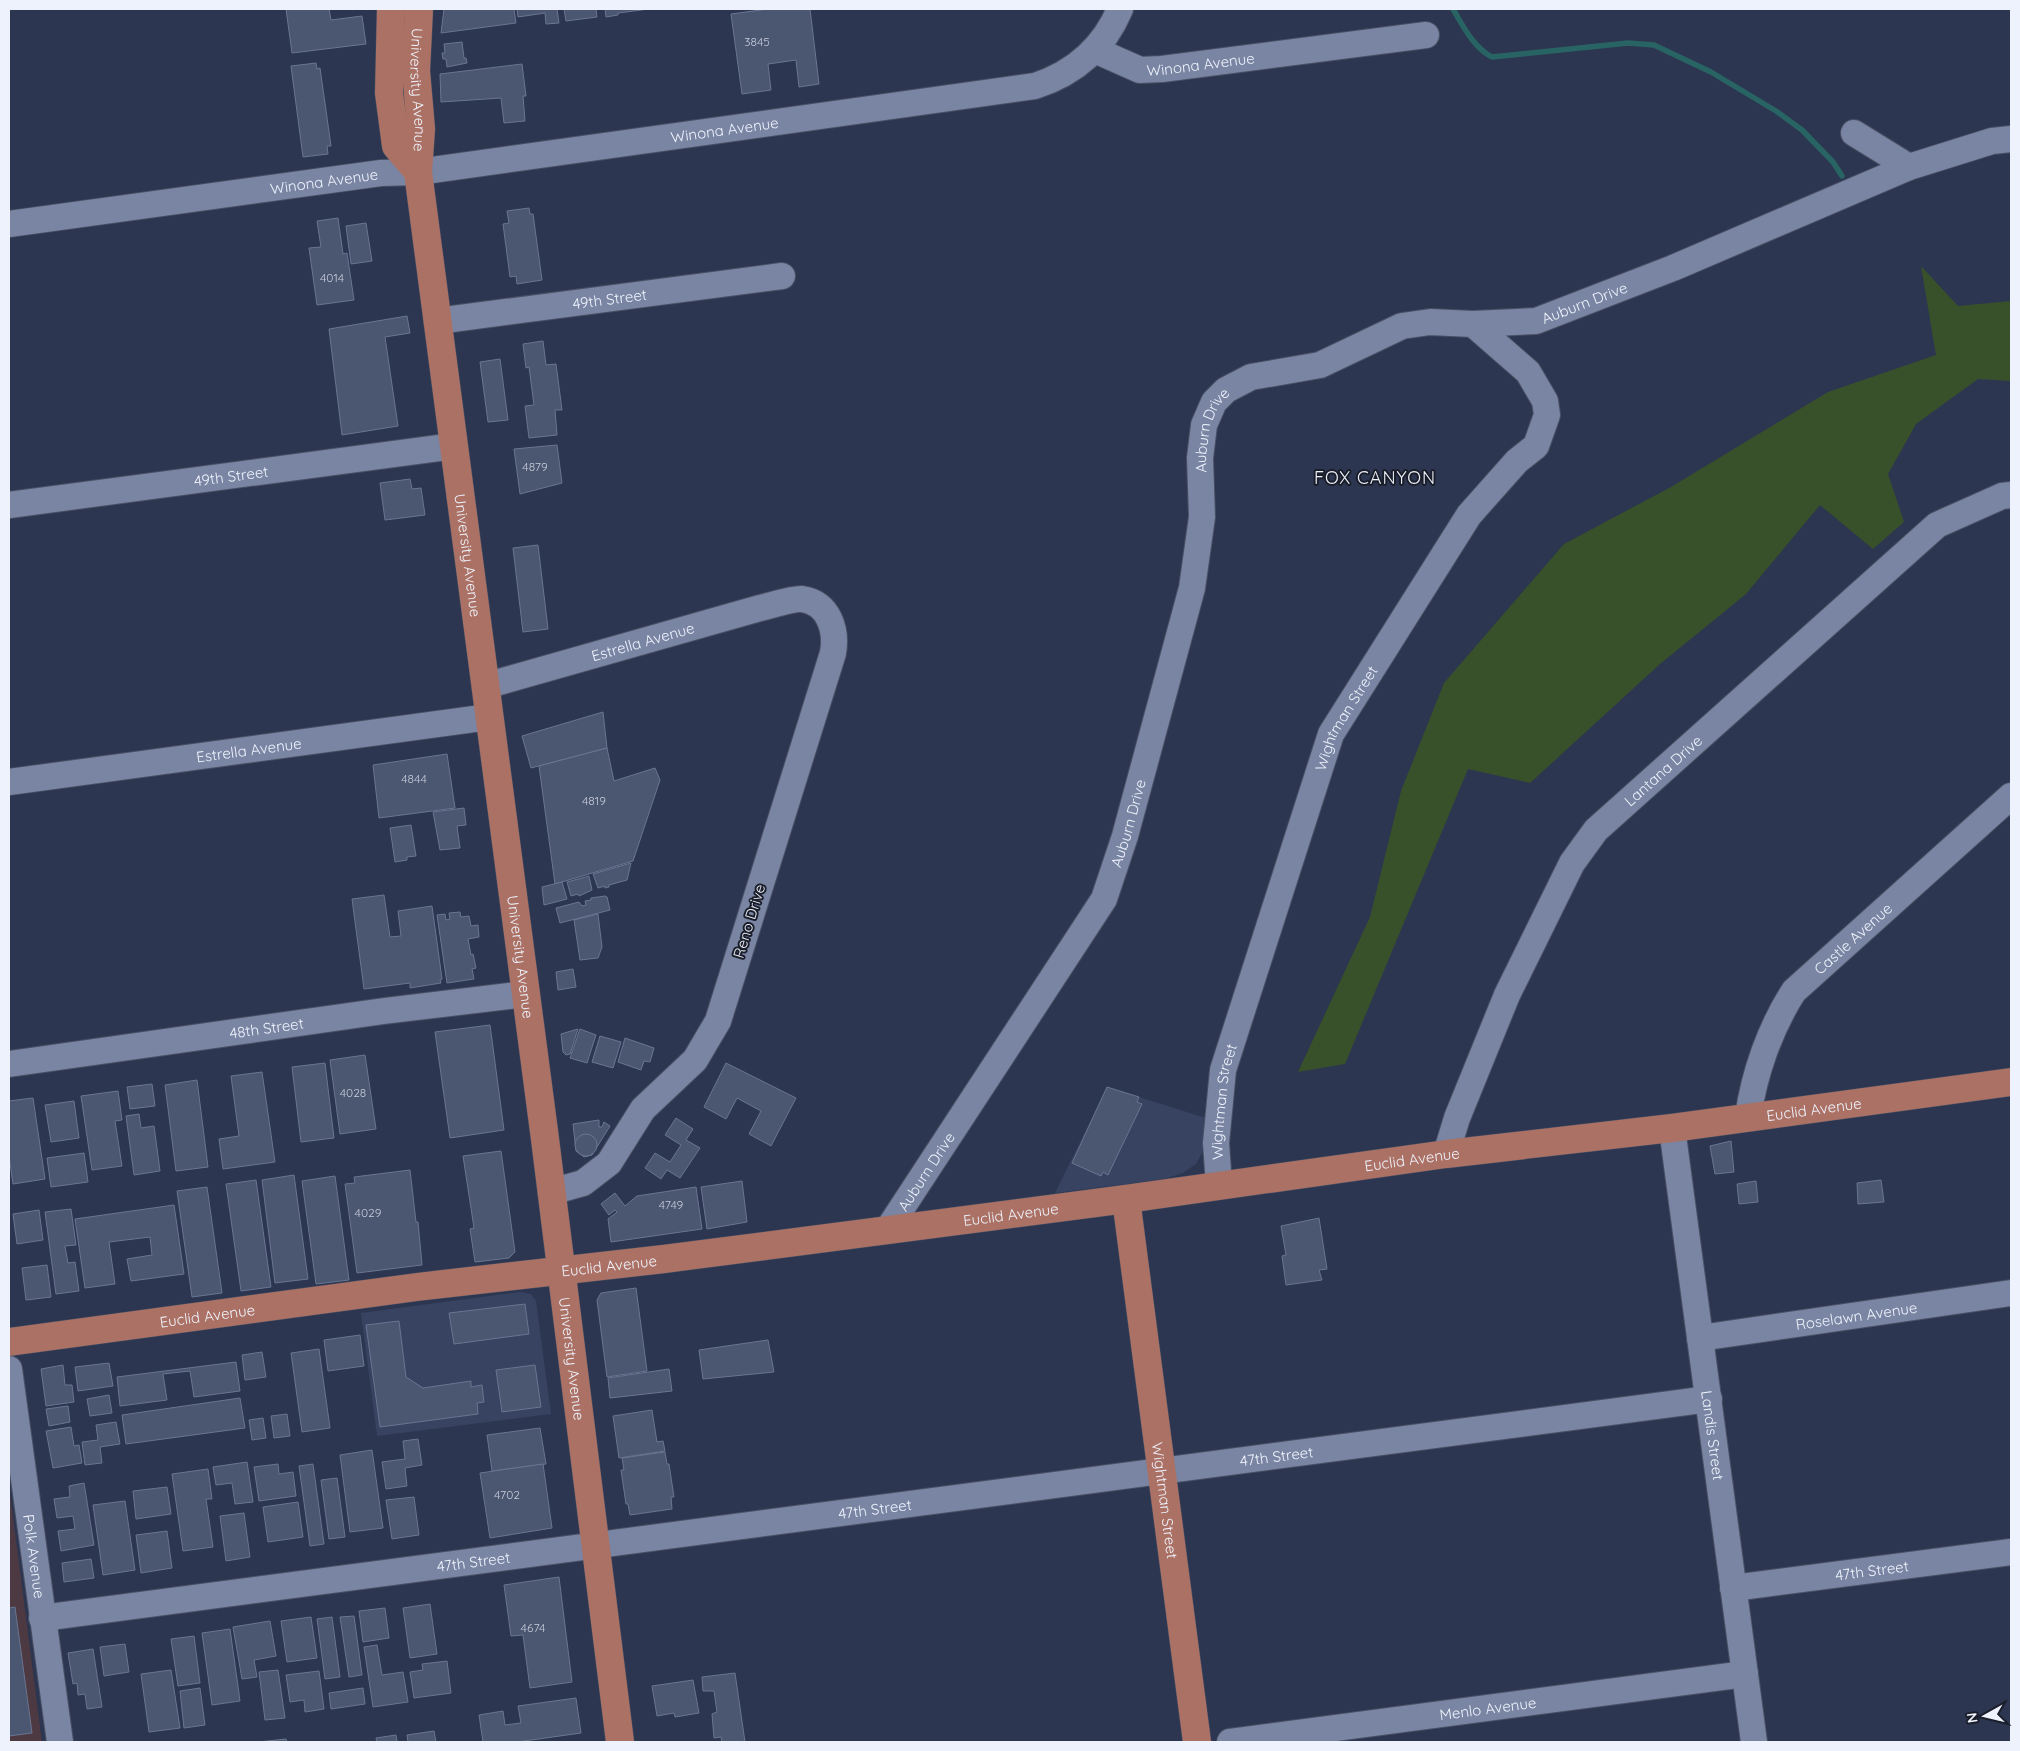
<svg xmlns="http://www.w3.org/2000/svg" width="2020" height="1751" font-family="Quicksand,sans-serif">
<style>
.built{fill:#384361}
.education{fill:#4c3941}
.green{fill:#38512a}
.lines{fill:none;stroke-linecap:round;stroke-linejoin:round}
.stream{stroke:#296464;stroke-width:5.5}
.building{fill:#4b5671;stroke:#6a7592}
.minor-casing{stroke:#495065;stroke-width:28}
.major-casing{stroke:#495065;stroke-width:29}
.minor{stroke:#7985a2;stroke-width:26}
.major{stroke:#ab7164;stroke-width:28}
.labels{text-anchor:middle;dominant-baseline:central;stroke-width:4;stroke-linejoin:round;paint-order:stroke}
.number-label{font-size:12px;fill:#c5cbd9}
.street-label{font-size:15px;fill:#eef2fc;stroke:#1a1e2a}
.quarter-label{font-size:18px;letter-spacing:1px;fill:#eef2fc;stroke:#1a1e2a}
</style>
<rect width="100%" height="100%" fill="#2d3650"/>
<g class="built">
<polygon points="1107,1087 1206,1118 1202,1153 1196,1164 1183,1173 1164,1179 1055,1193"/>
<polygon points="520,1292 531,1294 536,1301 551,1414 377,1436 361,1313"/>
</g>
<polygon class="education" points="9,1486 42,1742 9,1742"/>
<polygon class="green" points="1921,266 1958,306 2011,301 2011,381 1978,379 1916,424 1888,474 1904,522 1873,549 1820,505 1746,594 1660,664 1530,783 1468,769 1345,1064 1298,1072 1370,917 1401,791 1444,683 1564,544 1671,487 1828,392 1936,355"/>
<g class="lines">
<path class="stream" d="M1453 9C1463 26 1474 48 1492 57L1628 43 1654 45 1711 72 1776 111 1802 130 1833 162 1842 176"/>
</g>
<g class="building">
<polygon points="286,9 329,9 331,20 362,16 366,44 292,53"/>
<polygon points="444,9 514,9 516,23 441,33"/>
<polygon points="517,9 557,9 559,23 546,24 545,13 518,17"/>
<polygon points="564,9 596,9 597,17 566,21"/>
<polygon points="605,9 649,9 618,13 618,15 606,17"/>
<polygon points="768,9 810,9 819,84 799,87 796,60 768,64 771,90 742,94 731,14"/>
<polygon points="462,42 464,58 466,58 467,63 447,67 446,59 443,59 442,53 445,53 444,44"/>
<polygon points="316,63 317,69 320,68 331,146 327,146 328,154 303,157 291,66"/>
<polygon points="522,64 526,96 523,96 525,121 504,123 501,98 441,102 440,74"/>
<polygon points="529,208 530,214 533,214 542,280 517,284 516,276 510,277 503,224 509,223 507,211"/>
<polygon points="338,218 343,254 347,253 354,300 317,305 309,248 321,247 317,221"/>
<polygon points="366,223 372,261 351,264 346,226"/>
<polygon points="407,316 410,333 385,337 398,426 342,435 329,329"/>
<polygon points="543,341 546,365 556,364 562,410 555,410 557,435 529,438 525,406 534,405 529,367 526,368 523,344"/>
<polygon points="500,359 508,420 488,422 480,362"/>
<polygon points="557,445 562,483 520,494 514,449"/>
<polygon points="410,479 412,489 421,488 425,515 385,520 380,483"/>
<polygon points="538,545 548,629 523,632 513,548"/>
<polygon points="603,712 607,748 531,768 522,736"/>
<polygon points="607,748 614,781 655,768 660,780 633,861 555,884 539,766"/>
<polygon points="447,754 455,808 379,818 373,765"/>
<polygon points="464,808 466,825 457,826 460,848 440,850 433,812"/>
<polygon points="411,825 416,856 407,857 407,860 395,862 390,828"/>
<polygon points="631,863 627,880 609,885 609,887 605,888 605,886 598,888 593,874"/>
<polygon points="589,876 592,890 579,896 578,894 571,896 567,882"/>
<polygon points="562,882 567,899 544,905 542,887"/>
<polygon points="384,895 390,937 401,936 398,911 432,906 442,979 440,980 441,983 410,988 410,983 364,989 352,899"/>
<polygon points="605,896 607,897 610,910 560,923 556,908 579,902 582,906 586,905 585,901 591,900 591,898"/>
<polygon points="460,912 461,917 469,916 471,926 478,925 479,937 468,939 471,955 473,954 476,968 472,969 474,979 447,983 437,915 445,914 446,920 450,919 449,913"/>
<polygon points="598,914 602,947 598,958 580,960 574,920"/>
<polygon points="573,969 576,987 558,990 556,972"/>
<polygon points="490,1025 504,1130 450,1138 435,1032"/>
<polygon points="578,1029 570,1054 566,1055 563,1052 561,1034"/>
<polygon points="580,1029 596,1035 587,1063 570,1058"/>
<polygon points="600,1036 621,1042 613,1068 592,1062"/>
<polygon points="625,1038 654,1048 650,1062 644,1061 641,1070 618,1062"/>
<polygon points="365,1055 376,1129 340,1134 330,1060"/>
<polygon points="325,1063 334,1138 301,1142 292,1067"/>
<polygon points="726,1063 796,1098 771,1146 749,1134 761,1111 737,1098 726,1119 704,1107"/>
<polygon points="262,1072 275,1162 223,1169 219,1139 239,1136 231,1076"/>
<polygon points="197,1080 208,1167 176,1171 165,1085"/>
<polygon points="152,1084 155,1106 130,1109 127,1087"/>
<polygon points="1107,1087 1139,1097 1137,1102 1142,1104 1108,1175 1103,1172 1101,1176 1072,1163"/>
<polygon points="118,1091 122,1120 115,1121 122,1166 92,1170 81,1096"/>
<polygon points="33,1098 45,1179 13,1184 9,1156 9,1101"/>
<polygon points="74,1101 79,1138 51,1142 45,1105"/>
<polygon points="139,1114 141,1128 154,1126 160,1171 134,1175 126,1116"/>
<polygon points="676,1118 693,1129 686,1140 700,1148 680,1178 667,1170 661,1179 645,1168 655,1153 670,1162 681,1145 665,1135"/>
<polygon points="599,1120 599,1127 602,1127 604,1122 610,1126 592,1155 584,1157 576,1151 573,1124"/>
<circle cx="586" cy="1145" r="11"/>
<polygon points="1731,1141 1734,1172 1715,1174 1710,1146"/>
<polygon points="501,1151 515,1252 509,1258 475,1262 470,1229 474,1228 463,1156"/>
<polygon points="84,1153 88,1182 51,1187 47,1158"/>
<polygon points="410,1170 416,1222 418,1222 422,1265 357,1273 345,1184 355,1183 354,1177"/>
<polygon points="294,1175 308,1279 275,1283 262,1180"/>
<polygon points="335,1176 349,1280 316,1284 302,1181"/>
<polygon points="256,1180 271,1287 241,1291 226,1184"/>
<polygon points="1881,1180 1884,1202 1858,1204 1857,1183"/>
<polygon points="742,1181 747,1222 707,1229 701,1187"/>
<polygon points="1756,1181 1758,1202 1739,1204 1737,1184"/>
<polygon points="207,1187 222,1293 192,1297 177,1191"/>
<polygon points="696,1187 702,1229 611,1242 608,1219 617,1212 615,1210 609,1215 601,1204 615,1193 625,1206 637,1196"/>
<polygon points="174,1205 184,1274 131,1281 127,1259 152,1255 150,1237 109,1242 115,1284 85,1288 75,1219"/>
<polygon points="71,1209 76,1245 65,1246 68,1263 75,1262 79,1291 56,1294 45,1212"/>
<polygon points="39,1210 43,1240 17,1244 13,1214"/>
<polygon points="1319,1218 1327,1269 1319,1270 1322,1280 1286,1285 1282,1256 1286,1255 1281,1226"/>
<polygon points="47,1265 51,1297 26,1300 22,1268"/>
<polygon points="636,1288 647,1371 607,1377 597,1300 601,1293"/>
<polygon points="525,1304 529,1334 454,1344 449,1313"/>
<polygon points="399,1321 406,1377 423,1388 471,1381 471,1387 482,1385 484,1402 477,1403 478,1414 380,1427 366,1325"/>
<polygon points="360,1335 364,1366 328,1371 324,1340"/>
<polygon points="768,1340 774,1372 703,1379 699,1350"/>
<polygon points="319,1349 330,1428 302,1432 291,1353"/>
<polygon points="262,1352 266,1377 245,1380 242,1355"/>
<polygon points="236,1362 240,1391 194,1397 190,1371 163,1374 167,1400 120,1406 117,1377"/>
<polygon points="109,1363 113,1386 78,1391 75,1367"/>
<polygon points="63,1365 65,1385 72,1385 74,1402 46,1406 41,1369"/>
<polygon points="535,1365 541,1407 502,1412 496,1370"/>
<polygon points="669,1369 672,1391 610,1398 608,1378"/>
<polygon points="109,1395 112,1413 90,1416 87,1399"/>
<polygon points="240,1398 245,1428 126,1444 122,1415"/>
<polygon points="68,1406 70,1422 49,1426 46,1409"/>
<polygon points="652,1410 657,1442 663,1441 665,1451 619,1458 613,1416"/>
<polygon points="287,1414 290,1436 274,1438 271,1416"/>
<polygon points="263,1418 266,1438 252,1440 249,1420"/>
<polygon points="116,1422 120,1444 100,1447 102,1463 85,1465 82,1442 98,1440 96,1425"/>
<polygon points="71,1427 74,1446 79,1445 82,1463 53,1468 46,1431"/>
<polygon points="540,1428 546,1464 492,1471 487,1435"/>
<polygon points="418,1439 422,1465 405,1468 407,1486 386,1489 382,1462 405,1459 403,1441"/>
<polygon points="372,1450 383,1528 350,1532 340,1455"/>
<polygon points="665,1452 667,1464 669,1464 674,1497 671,1497 672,1509 630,1515 628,1504 626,1504 621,1470 624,1470 622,1458"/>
<polygon points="247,1462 253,1502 235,1504 232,1483 216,1485 213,1467"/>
<polygon points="278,1464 279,1474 293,1472 296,1496 259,1501 254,1467"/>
<polygon points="313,1464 324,1544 310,1546 299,1466"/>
<polygon points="543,1464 552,1528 490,1538 480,1473"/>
<polygon points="208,1469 212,1499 206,1499 213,1547 183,1551 172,1474"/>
<polygon points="337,1478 345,1537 329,1539 321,1480"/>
<polygon points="84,1483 94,1545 61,1551 58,1531 75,1529 73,1516 57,1518 54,1499 70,1497 69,1486"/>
<polygon points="167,1487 171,1514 136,1519 133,1491"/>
<polygon points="414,1497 419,1535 392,1539 386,1500"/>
<polygon points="125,1501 135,1570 103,1575 93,1505"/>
<polygon points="298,1502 303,1537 268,1542 263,1507"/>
<polygon points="244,1513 250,1557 226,1561 220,1516"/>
<polygon points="167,1531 172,1568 141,1573 136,1535"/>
<polygon points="91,1559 94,1578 64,1582 62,1563"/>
<polygon points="559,1577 572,1682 530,1688 523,1635 511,1636 504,1585"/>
<polygon points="430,1604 437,1654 410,1658 403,1608"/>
<polygon points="15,1607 32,1733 9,1736 9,1608"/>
<polygon points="385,1608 389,1638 363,1642 359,1611"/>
<polygon points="354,1616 362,1675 349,1677 340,1617"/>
<polygon points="311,1617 317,1658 287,1662 281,1621"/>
<polygon points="332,1617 340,1677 325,1679 317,1619"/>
<polygon points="270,1621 276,1656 254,1660 257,1677 242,1679 233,1627"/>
<polygon points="230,1629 240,1701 212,1705 202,1633"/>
<polygon points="194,1636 200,1683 178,1686 171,1639"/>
<polygon points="125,1644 129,1672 104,1676 100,1647"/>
<polygon points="377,1645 382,1675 403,1672 408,1702 373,1707 364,1647"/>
<polygon points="93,1649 102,1707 87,1709 85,1694 78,1695 77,1683 73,1684 68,1653"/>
<polygon points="447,1661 451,1693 414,1698 410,1672 423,1670 422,1664"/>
<polygon points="171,1670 180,1728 149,1732 141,1674"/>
<polygon points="278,1670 285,1718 265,1720 259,1672"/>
<polygon points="319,1671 324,1709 305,1712 304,1700 290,1702 286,1675"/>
<polygon points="735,1673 745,1742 722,1742 721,1737 714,1738 712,1714 717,1712 714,1691 703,1691 702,1677"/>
<polygon points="693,1680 699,1713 675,1717 674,1713 657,1716 652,1686"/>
<polygon points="200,1688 205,1725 184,1728 180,1691"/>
<polygon points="363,1688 365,1704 331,1709 329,1693"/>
<polygon points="576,1698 581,1733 517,1742 483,1742 479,1715 503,1711 505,1725 521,1723 518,1706"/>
<polygon points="434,1731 436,1742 408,1742 407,1735"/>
<polygon points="396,1735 397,1742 377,1742 376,1738"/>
<polygon points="286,1739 287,1742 258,1742"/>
</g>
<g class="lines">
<defs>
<g id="minor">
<path id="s1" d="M1095 50 1140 70 1162 69 1426 35"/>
<polyline points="1854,133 1909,167"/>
<path id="s2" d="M9 224 381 173 418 172 1035 86C1075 73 1104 47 1120 9"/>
<path id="s3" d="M437 321 782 276"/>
<path id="s4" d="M9 505 454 446"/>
<path id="s5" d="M485 686 760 608C770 606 793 598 802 599 829 603 837 630 833 653L718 1021 695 1060 643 1109 609 1163 583 1183 551 1192"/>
<path id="s6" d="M9 782 489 717"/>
<path id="s7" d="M9 1064 384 1011 525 994"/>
<path id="s8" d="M1748 1117C1754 1074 1770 1028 1794 991L2011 796"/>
<path id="s9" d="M1672 1128 1754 1742"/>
<path id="s10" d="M1446 1154 1457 1118 1507 995 1572 863 1596 830 1937 525 2002 496 2011 495"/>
<path id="s11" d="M1219 1185 1216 1143 1223 1070 1331 734 1469 515 1517 461 1536 446 1547 415 1545 401 1528 372 1473 324"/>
<path id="s12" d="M888 1229 1104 899 1125 836 1192 588 1202 517 1200 458 1204 425 1214 402 1226 390 1251 377 1320 365 1402 326 1430 322 1473 324 1536 321 1673 268 1909 167 1992 141 2011 139"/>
<path id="s13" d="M1700 1338 2011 1293"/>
<path id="s14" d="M9 1369 60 1742"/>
<path id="s15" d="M1733 1588 2011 1552"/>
<path id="s16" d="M42 1618 1709 1399"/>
<path id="s17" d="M1230 1742 1745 1674"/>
</g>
<g id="major">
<polyline points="391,9 389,93 396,146 418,172"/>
<path id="s18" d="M419 9 416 71 421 129 418 172 545 1139 620 1742"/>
<path id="s19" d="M1126 1199 1197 1742"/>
<path id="s20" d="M9 1342 417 1287 664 1259 1126 1199 1446 1154 1672 1128 2011 1082"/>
</g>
</defs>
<use href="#minor" class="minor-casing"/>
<use href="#major" class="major-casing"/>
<use href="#minor" class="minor"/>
<use href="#major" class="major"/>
</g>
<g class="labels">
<g class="number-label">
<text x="757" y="41">3845</text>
<text x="332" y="277">4014</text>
<text x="535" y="466">4879</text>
<text x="414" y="778">4844</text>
<text x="594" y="800">4819</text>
<text x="353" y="1092">4028</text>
<text x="671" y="1204">4749</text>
<text x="368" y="1212">4029</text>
<text x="507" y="1494">4702</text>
<text x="533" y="1627">4674</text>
</g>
<g class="street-label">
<text stroke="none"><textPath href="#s1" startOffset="110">Winona Avenue</textPath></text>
<text stroke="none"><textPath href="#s18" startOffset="81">University Avenue</textPath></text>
<text stroke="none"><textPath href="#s2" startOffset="722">Winona Avenue</textPath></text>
<text stroke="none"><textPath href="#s2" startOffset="318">Winona Avenue</textPath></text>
<text stroke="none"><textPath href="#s3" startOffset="174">49th Street</textPath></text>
<text stroke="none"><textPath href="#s12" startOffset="1299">Auburn Drive</textPath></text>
<text stroke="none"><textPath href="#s12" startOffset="879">Auburn Drive</textPath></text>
<text stroke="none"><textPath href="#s4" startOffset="224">49th Street</textPath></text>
<text stroke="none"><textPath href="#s18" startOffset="550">University Avenue</textPath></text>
<text stroke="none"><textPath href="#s5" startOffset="164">Estrella Avenue</textPath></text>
<text stroke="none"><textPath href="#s11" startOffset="489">Wightman Street</textPath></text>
<text stroke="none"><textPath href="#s6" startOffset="242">Estrella Avenue</textPath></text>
<text stroke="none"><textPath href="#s10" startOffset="448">Lantana Drive</textPath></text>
<text stroke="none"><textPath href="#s12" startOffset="474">Auburn Drive</textPath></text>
<text transform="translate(749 921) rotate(-73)">Reno Drive</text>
<text stroke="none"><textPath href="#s8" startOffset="214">Castle Avenue</textPath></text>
<text stroke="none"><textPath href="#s18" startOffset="955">University Avenue</textPath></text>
<text stroke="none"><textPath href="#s7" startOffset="260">48th Street</textPath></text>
<text stroke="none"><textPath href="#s11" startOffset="84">Wightman Street</textPath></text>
<text stroke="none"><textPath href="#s20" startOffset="1820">Euclid Avenue</textPath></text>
<text stroke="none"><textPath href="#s20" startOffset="1415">Euclid Avenue</textPath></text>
<text stroke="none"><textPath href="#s12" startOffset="69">Auburn Drive</textPath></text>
<text stroke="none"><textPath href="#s20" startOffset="1010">Euclid Avenue</textPath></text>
<text stroke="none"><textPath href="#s20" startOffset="605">Euclid Avenue</textPath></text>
<text stroke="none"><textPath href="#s20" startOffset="200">Euclid Avenue</textPath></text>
<text stroke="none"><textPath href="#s13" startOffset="158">Roselawn Avenue</textPath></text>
<text stroke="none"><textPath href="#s18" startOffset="1360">University Avenue</textPath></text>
<text stroke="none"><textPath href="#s9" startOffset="310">Landis Street</textPath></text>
<text stroke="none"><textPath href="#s16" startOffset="1245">47th Street</textPath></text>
<text stroke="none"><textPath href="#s19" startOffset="304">Wightman Street</textPath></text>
<text stroke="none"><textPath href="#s16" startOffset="840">47th Street</textPath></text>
<text stroke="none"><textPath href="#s14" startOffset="189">Polk Avenue</textPath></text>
<text stroke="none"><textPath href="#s16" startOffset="435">47th Street</textPath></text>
<text stroke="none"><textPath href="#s15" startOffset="140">47th Street</textPath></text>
<text stroke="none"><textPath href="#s17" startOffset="260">Menlo Avenue</textPath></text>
</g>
<g class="quarter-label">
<text x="1375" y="477">FOX CANYON</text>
</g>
</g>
<rect width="2020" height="1751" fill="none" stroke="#eef2fc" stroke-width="20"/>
<g transform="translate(1985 1716) rotate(262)" stroke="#1a1e2a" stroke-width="4" paint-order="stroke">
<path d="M0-4L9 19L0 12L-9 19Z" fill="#eef2fc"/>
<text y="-8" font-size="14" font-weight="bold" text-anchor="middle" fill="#eef2fc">N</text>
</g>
</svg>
